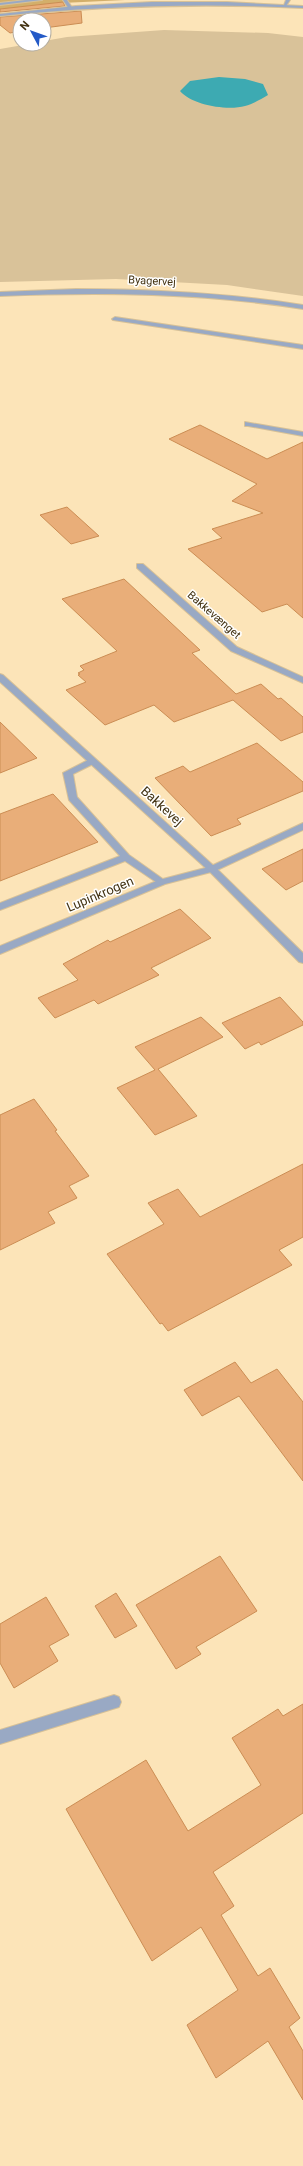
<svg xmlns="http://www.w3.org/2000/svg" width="303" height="2166" font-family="Roboto,sans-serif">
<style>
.green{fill:#d9c299}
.forest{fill:#d3af6a}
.water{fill:#3daab2}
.building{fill:#e9ae79;stroke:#cb8d54}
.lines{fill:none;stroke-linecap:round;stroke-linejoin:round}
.service-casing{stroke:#d7c197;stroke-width:2}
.minor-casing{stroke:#d7c197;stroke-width:2}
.tertiary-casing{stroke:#d7c197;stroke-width:2}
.service{fill:#99a9c4;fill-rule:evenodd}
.minor{fill:#99a9c4;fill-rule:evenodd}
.tertiary{fill:#99a9c4;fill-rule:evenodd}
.labels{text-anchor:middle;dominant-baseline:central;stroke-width:3;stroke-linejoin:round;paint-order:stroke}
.far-street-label{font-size:11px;fill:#433313;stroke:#fff}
.street-label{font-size:13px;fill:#433313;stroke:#fff}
</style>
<rect width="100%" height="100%" fill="#fce4b8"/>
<polygon class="green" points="164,30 268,33 303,37 303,296 227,285 116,279 0,282 0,49 29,44 44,44 44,41 67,37"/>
<polygon class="forest" points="0,0 125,0 62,3 0,11"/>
<path class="water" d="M219 77 245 79 263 84 268 95C261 99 253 104 245 106 227 111 192 105 180 91L190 81Z"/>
<g class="building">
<polygon points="63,2 65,6 0,12 0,9"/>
<polygon points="81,11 82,23 44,28 44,20 20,20 20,31 10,33 0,25 0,17"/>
<polygon points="200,425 267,459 303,442 303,618 287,604 262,612 188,549 222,538 212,529 263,513 232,501 257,484 169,439"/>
<polygon points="67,507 99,536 71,544 40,515"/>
<polygon points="124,579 200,650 192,653 236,694 261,684 278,699 281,698 303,717 303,732 281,741 233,700 174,722 154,705 105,725 66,690 86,682 78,675 80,674 78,673 84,670 80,666 117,651 62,599"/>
<polygon points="0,722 37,758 0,773"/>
<polygon points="257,743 303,782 303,791 237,819 241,824 211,836 155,778 183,766 190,772"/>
<polygon points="53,794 98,842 0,881 0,814"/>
<polygon points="303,849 303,881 286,890 262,869"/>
<polygon points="180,909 211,938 151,968 159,975 98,1004 94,1000 55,1018 38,998 78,980 63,964 108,940 110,942"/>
<polygon points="280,997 303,1022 303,1025 261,1045 259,1042 245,1049 222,1023"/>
<polygon points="201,1017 223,1037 158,1069 197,1116 155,1135 117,1088 155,1070 135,1047"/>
<polygon points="34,1099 57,1130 55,1131 89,1176 69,1186 77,1198 48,1212 55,1223 0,1250 0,1115"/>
<polygon points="303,1164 303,1237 279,1250 292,1265 168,1331 162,1323 160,1324 107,1254 164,1224 148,1203 178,1189 200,1217"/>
<polygon points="235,1362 251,1383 277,1369 303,1402 303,1481 239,1396 202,1416 184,1390"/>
<polygon points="220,1556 257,1611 196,1647 201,1654 176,1669 136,1605"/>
<polygon points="116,1593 137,1626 115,1638 95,1606"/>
<polygon points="46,1597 69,1635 49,1646 58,1661 14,1688 0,1663 0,1624"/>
<polygon points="303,1704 303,1813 213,1872 234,1906 221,1915 258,1976 270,1968 300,2018 289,2027 303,2051 303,2100 268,2041 216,2078 187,2025 238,1990 201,1927 152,1961 66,1809 146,1760 188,1831 261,1785 232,1738 278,1709 283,1716"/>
</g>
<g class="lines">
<defs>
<g id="service">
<polygon points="26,0 42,0 0,5 0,3"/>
<polygon points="63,0 67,0 73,9 69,9"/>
<polygon points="286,0 290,0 286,6 284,5"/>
<polygon points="92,758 97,761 95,763 73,774 77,797 129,855 167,882 162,885 159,884 125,861 0,910 0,903 120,856 69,800 63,773"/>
</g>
<g id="minor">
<polygon points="115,317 303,345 303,349 113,320 112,319"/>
<polygon points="245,422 303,432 303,436 248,426 245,426"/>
<polygon points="137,564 143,564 237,647 303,677 303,683 231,651 137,568"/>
<polygon points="303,823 303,830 215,871 165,884 0,954 0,946 159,880 209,867"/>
<polygon points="114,1695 119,1697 121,1702 119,1707 0,1744 0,1730"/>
</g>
<g id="tertiary">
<path d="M152 2H227L303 6V8C201 3 101 6 0 16V14L76 6Z"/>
<path d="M76 289C152 289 227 293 303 305V309C202 293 102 292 0 296V292Z"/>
<polygon points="0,674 3,675 215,867 303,953 303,963 299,962 209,871 0,682"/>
</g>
</defs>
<use href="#service" class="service-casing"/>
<use href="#minor" class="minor-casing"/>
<use href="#tertiary" class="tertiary-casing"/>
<use href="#service" class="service"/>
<use href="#minor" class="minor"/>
<use href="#tertiary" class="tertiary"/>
</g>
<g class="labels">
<g class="far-street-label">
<text transform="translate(152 281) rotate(3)">Byagervej</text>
<text transform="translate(214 615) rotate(41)">Bakkevænget</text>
</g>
<g class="street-label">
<text transform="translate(162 806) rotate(42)">Bakkevej</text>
<text transform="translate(100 894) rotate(-23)">Lupinkrogen</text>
</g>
</g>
<g transform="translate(32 32) rotate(311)"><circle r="19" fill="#ffffff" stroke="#b4ada1"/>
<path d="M0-3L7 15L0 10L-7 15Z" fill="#245ac7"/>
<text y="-6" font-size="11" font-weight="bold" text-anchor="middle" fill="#433313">N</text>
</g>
</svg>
